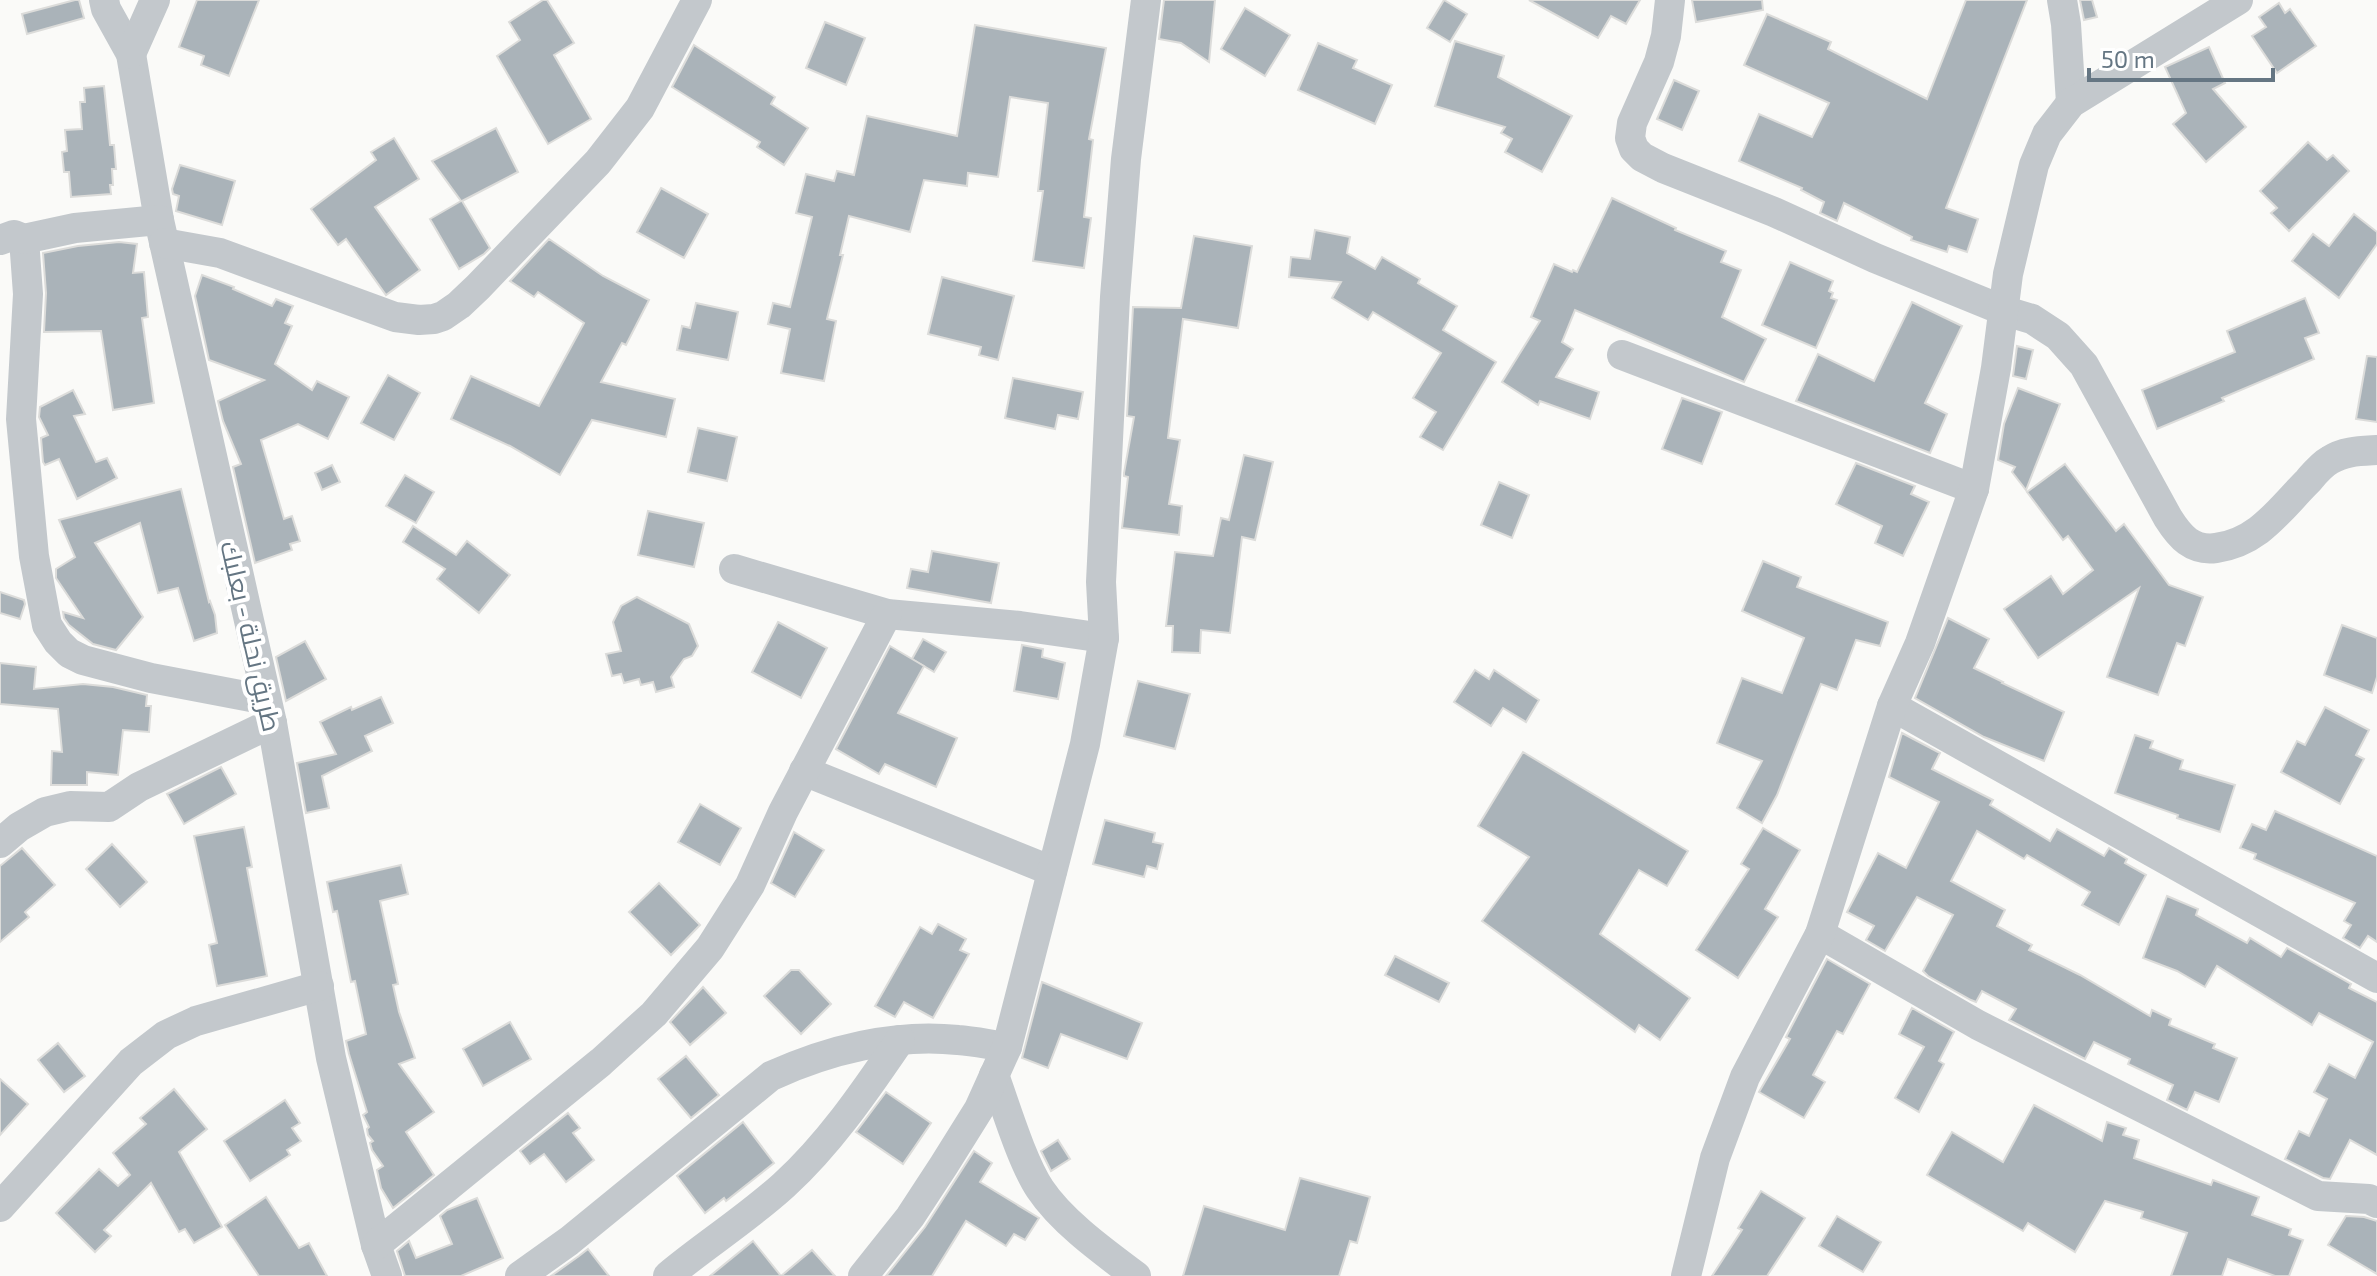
<svg xmlns="http://www.w3.org/2000/svg" width="2377" height="1276" font-family="'Exo 2',Cairo,sans-serif">
<style>
.building{fill:#aab3b9;stroke:#dcdcda;stroke-width:2}
.lines{fill:none;stroke-linecap:round;stroke-linejoin:round}
.minor{stroke:#c3c8cc;stroke-width:30}
.labels{text-anchor:middle;dominant-baseline:central;stroke-width:8;stroke-linejoin:round;paint-order:stroke}
.street-label{font-size:26px;fill:#657683;stroke:#fff}
</style>
<rect width="100%" height="100%" fill="#fafaf8"/>
<g class="building">
<polygon points="75,0 79,0 84,18 27,34 22,14"/>
<polygon points="197,0 259,0 229,76 201,65 204,56 179,47"/>
<polygon points="543,0 547,0 574,43 554,55 591,119 548,144 497,56 520,40 509,22"/>
<polygon points="1164,0 1215,0 1209,62 1181,43 1159,39"/>
<polygon points="1444,0 1467,14 1450,42 1427,28"/>
<polygon points="1529,0 1640,0 1626,24 1611,16 1598,38"/>
<polygon points="1692,0 1762,0 1763,10 1696,22"/>
<polygon points="1966,0 2027,0 1946,208 1978,219 1967,252 1949,246 1947,252 1911,240 1912,237 1844,203 1837,221 1820,213 1824,202 1801,190 1802,188 1739,161 1759,114 1812,137 1829,103 1744,65 1767,14 1831,42 1828,49 1927,99"/>
<polygon points="2080,0 2092,0 2097,17 2084,20"/>
<polygon points="2279,3 2285,13 2290,9 2316,46 2277,73 2252,36 2266,27 2259,17"/>
<polygon points="1245,8 1290,35 1265,76 1221,49"/>
<polygon points="825,22 865,38 846,85 806,68"/>
<polygon points="975,25 1106,48 1089,139 1093,140 1084,217 1091,218 1084,268 1033,261 1043,191 1038,191 1048,103 1010,97 998,177 968,173 967,186 924,180 910,232 849,216 840,255 843,255 827,319 836,321 824,381 781,373 790,329 768,324 773,303 790,307 812,217 796,213 806,174 834,181 837,171 854,175 867,116 957,136"/>
<polygon points="1455,41 1504,56 1498,77 1572,116 1542,172 1505,152 1512,139 1501,133 1505,127 1435,106"/>
<polygon points="1318,43 1357,60 1353,68 1392,85 1375,124 1298,90"/>
<polygon points="694,45 775,97 771,104 808,128 784,165 757,147 760,142 672,87"/>
<polygon points="2209,47 2225,83 2213,89 2246,127 2206,162 2173,124 2186,113 2165,67"/>
<polygon points="1674,80 1699,91 1682,130 1657,119"/>
<polygon points="104,86 110,145 114,145 116,169 112,169 113,185 110,185 111,194 71,197 69,172 64,172 62,152 67,151 65,130 82,129 80,102 85,102 84,88"/>
<polygon points="496,128 518,172 462,201 490,248 484,254 459,269 430,219 461,201 432,161"/>
<polygon points="394,138 419,179 375,207 420,270 386,295 346,239 338,245 311,209 376,160 371,152"/>
<polygon points="2308,142 2327,160 2333,155 2349,171 2289,231 2271,213 2277,208 2260,191"/>
<polygon points="180,165 235,181 222,225 176,211 179,196 173,194 172,189"/>
<polygon points="661,188 708,214 684,258 637,232"/>
<polygon points="1612,198 1676,228 1675,230 1726,251 1721,262 1741,270 1722,317 1766,339 1744,382 1575,310 1562,342 1573,349 1556,377 1599,392 1590,419 1540,401 1538,405 1502,382 1540,321 1531,317 1554,264 1572,272 1573,270 1577,272"/>
<polygon points="2354,214 2377,232 2377,244 2339,298 2292,261 2313,234 2329,246"/>
<polygon points="1315,230 1350,237 1347,253 1375,269 1382,257 1420,279 1418,283 1457,306 1443,330 1496,362 1443,450 1420,437 1436,412 1413,398 1441,353 1373,312 1368,320 1332,298 1341,282 1289,277 1291,257 1310,259"/>
<polygon points="1194,236 1252,246 1238,328 1183,319 1168,438 1180,440 1169,504 1182,506 1179,535 1122,528 1128,477 1124,476 1124,473 1134,417 1127,416 1133,307 1181,308"/>
<polygon points="549,239 603,276 649,300 626,345 622,343 601,382 675,399 666,437 592,420 560,475 510,446 451,419 471,376 539,406 584,323 538,292 534,297 510,281"/>
<polygon points="119,242 137,244 133,273 144,272 148,317 142,318 154,403 113,410 101,331 44,332 46,293 43,253 78,246"/>
<polygon points="1790,262 1833,281 1829,291 1833,293 1831,298 1837,300 1816,348 1762,325"/>
<polygon points="202,275 234,287 233,289 272,306 276,299 293,306 285,323 292,326 275,364 312,390 317,381 349,397 328,439 298,424 261,440 284,519 292,516 300,541 290,544 292,550 255,563 233,467 241,464 223,421 218,401 264,380 209,360 195,296"/>
<polygon points="942,277 1014,296 998,360 979,355 981,347 928,334"/>
<polygon points="2305,298 2319,333 2305,338 2314,359 2222,398 2224,401 2157,429 2142,390 2235,352 2227,331"/>
<polygon points="1912,302 1962,326 1925,403 1947,414 1930,453 1796,401 1818,354 1874,381"/>
<polygon points="696,303 738,312 728,360 677,350 682,326 690,328"/>
<polygon points="2017,346 2033,350 2026,379 2013,376"/>
<polygon points="2367,356 2377,357 2377,422 2356,419"/>
<polygon points="388,375 420,393 394,440 361,423"/>
<polygon points="1013,378 1083,392 1078,419 1058,415 1055,429 1005,418"/>
<polygon points="2018,388 2060,404 2026,490 2012,472 2015,467 1998,460 2004,424"/>
<polygon points="73,390 85,414 74,416 96,462 107,458 117,478 77,499 59,459 45,465 43,462 41,438 48,435 39,417 40,407"/>
<polygon points="1682,398 1722,412 1702,464 1662,449"/>
<polygon points="698,428 737,437 727,481 688,472"/>
<polygon points="1244,455 1273,462 1255,540 1242,537 1230,633 1201,630 1200,653 1172,652 1173,626 1166,626 1175,552 1213,556 1221,518 1229,520"/>
<polygon points="1856,463 1915,486 1911,494 1929,502 1903,556 1875,543 1882,526 1836,504"/>
<polygon points="2065,464 2116,531 2124,524 2169,585 2203,597 2185,646 2177,643 2158,695 2107,677 2139,588 2038,658 2004,609 2051,576 2063,594 2093,570 2068,536 2063,540 2027,492"/>
<polygon points="332,465 340,482 322,490 315,473"/>
<polygon points="405,475 434,492 416,523 386,506"/>
<polygon points="1499,482 1529,495 1512,538 1481,525"/>
<polygon points="181,489 209,602 210,601 215,615 217,633 194,641 178,588 158,593 140,523 95,543 143,617 116,650 93,644 69,625 64,618 63,612 83,618 56,578 56,569 75,557 59,520"/>
<polygon points="648,511 704,523 694,567 638,555"/>
<polygon points="413,526 456,555 467,541 510,575 479,613 437,579 445,569 403,542"/>
<polygon points="932,551 999,563 991,603 907,588 911,569 928,572"/>
<polygon points="1763,561 1801,577 1797,587 1888,622 1880,646 1856,640 1837,690 1821,684 1777,795 1762,823 1737,808 1762,761 1717,743 1742,678 1782,693 1804,638 1742,611"/>
<polygon points="0,592 24,600 25,604 20,619 0,613"/>
<polygon points="637,597 689,624 698,646 692,656 684,659 671,677 674,687 656,692 653,682 641,685 639,679 624,683 621,674 612,676 606,654 621,651 613,622 621,606"/>
<polygon points="1948,618 1989,639 1974,668 2003,682 2002,683 2064,712 2044,761 1984,737 1915,698"/>
<polygon points="778,622 827,648 801,698 752,672"/>
<polygon points="2342,625 2377,638 2377,677 2372,693 2324,675"/>
<polygon points="923,639 946,652 934,672 912,659"/>
<polygon points="305,641 326,679 286,701 276,657"/>
<polygon points="1022,645 1043,649 1042,657 1065,663 1058,699 1014,691"/>
<polygon points="890,646 924,666 898,713 957,738 936,787 885,764 879,774 836,749"/>
<polygon points="0,663 36,667 34,689 83,684 113,687 147,695 146,706 151,706 149,732 123,730 118,775 87,772 87,785 51,785 52,751 62,752 58,709 0,704"/>
<polygon points="1475,670 1489,679 1494,670 1539,700 1526,722 1503,708 1491,726 1454,702"/>
<polygon points="1138,681 1190,694 1175,749 1124,736"/>
<polygon points="381,697 393,723 365,736 372,751 322,776 329,808 306,813 297,763 336,754 320,722 351,707 352,710"/>
<polygon points="2325,707 2369,730 2356,755 2364,759 2340,804 2281,772 2297,741 2305,745"/>
<polygon points="1902,733 1940,753 1932,769 1993,800 1990,805 2050,841 2057,829 2104,856 2109,848 2127,859 2125,863 2146,875 2119,925 2082,905 2090,892 2027,855 2024,859 1977,831 1951,881 2005,910 1997,926 2032,945 2029,950 2080,975 2150,1016 2152,1010 2171,1019 2169,1025 2215,1044 2213,1048 2237,1058 2219,1102 2195,1092 2187,1110 2167,1100 2173,1085 2128,1064 2130,1059 2094,1042 2085,1059 2009,1020 2016,1009 1982,991 1976,1002 1971,1000 1928,976 1923,971 1953,915 1917,897 1885,951 1866,940 1874,926 1847,912 1878,853 1906,868 1939,802 1889,777"/>
<polygon points="2135,735 2153,741 2150,748 2183,760 2180,769 2235,785 2220,832 2177,818 2178,815 2115,793"/>
<polygon points="1523,752 1688,851 1667,886 1639,870 1600,934 1690,998 1660,1040 1639,1025 1635,1032 1482,921 1529,857 1478,826"/>
<polygon points="221,767 236,794 184,824 167,794"/>
<polygon points="700,804 741,828 720,865 678,842"/>
<polygon points="2275,811 2377,856 2377,942 2368,936 2360,948 2343,938 2351,925 2344,921 2355,903 2254,859 2256,854 2240,848 2252,824 2266,830"/>
<polygon points="1105,820 1155,833 1153,842 1163,844 1157,869 1147,866 1144,877 1093,864"/>
<polygon points="244,827 252,867 247,868 267,976 217,986 209,945 217,943 194,836"/>
<polygon points="1763,828 1800,850 1765,909 1778,917 1738,978 1696,950 1749,869 1741,864"/>
<polygon points="794,832 824,850 795,897 771,883"/>
<polygon points="112,844 147,882 120,907 86,869"/>
<polygon points="22,848 55,885 25,912 29,917 0,942 0,866"/>
<polygon points="401,865 408,894 380,901 398,984 393,985 399,1012 415,1058 399,1064 434,1112 406,1132 434,1175 393,1208 381,1188 377,1170 383,1166 372,1150 370,1143 373,1141 368,1135 367,1129 369,1127 363,1115 367,1112 349,1054 346,1041 366,1034 355,981 351,982 337,911 333,912 327,882"/>
<polygon points="659,883 700,925 671,955 629,912"/>
<polygon points="2167,896 2198,909 2196,915 2247,943 2250,938 2281,957 2287,948 2351,984 2349,988 2377,1002 2377,1155 2350,1140 2330,1179 2323,1178 2285,1159 2299,1131 2309,1136 2327,1099 2314,1092 2329,1064 2355,1078 2373,1042 2319,1013 2312,1025 2217,966 2205,987 2177,971 2143,958"/>
<polygon points="938,924 966,939 960,950 969,954 933,1018 904,1002 895,1017 875,1006 920,927 932,934"/>
<polygon points="1395,956 1449,983 1439,1002 1385,975"/>
<polygon points="1827,959 1870,984 1843,1034 1837,1031 1813,1075 1825,1082 1804,1118 1759,1092 1790,1039 1786,1037"/>
<polygon points="791,970 799,970 831,1004 801,1034 764,996"/>
<polygon points="1042,982 1142,1023 1127,1059 1061,1034 1048,1068 1022,1058"/>
<polygon points="703,987 726,1013 690,1045 670,1022"/>
<polygon points="1912,1008 1954,1032 1939,1061 1944,1064 1919,1112 1895,1098 1924,1047 1899,1034"/>
<polygon points="510,1022 531,1059 483,1086 463,1049"/>
<polygon points="58,1043 85,1076 64,1092 38,1060"/>
<polygon points="686,1056 719,1095 691,1118 658,1079"/>
<polygon points="0,1079 28,1104 0,1135"/>
<polygon points="174,1089 207,1129 179,1152 222,1227 194,1243 185,1229 179,1232 151,1183 104,1230 111,1236 95,1252 56,1213 99,1169 118,1186 130,1175 113,1153 146,1124 140,1118"/>
<polygon points="886,1092 931,1123 903,1164 856,1132"/>
<polygon points="285,1100 300,1123 292,1128 301,1141 287,1150 290,1155 250,1181 224,1141"/>
<polygon points="2034,1105 2102,1141 2107,1122 2126,1128 2123,1135 2139,1140 2134,1158 2211,1185 2213,1180 2259,1197 2252,1215 2291,1229 2289,1235 2303,1240 2289,1276 2275,1276 2228,1259 2222,1276 2171,1276 2187,1233 2141,1218 2143,1212 2105,1201 2075,1252 2028,1223 2023,1231 1927,1175 1952,1132 2003,1162"/>
<polygon points="568,1113 580,1128 573,1133 594,1160 566,1182 544,1154 530,1164 520,1151"/>
<polygon points="743,1122 774,1163 726,1201 724,1198 705,1213 677,1176"/>
<polygon points="1058,1140 1070,1159 1051,1171 1041,1151"/>
<polygon points="974,1151 992,1163 980,1182 1039,1218 1025,1240 1014,1234 1006,1246 966,1221 932,1276 886,1276 925,1227"/>
<polygon points="1300,1178 1370,1197 1357,1243 1350,1241 1339,1276 1183,1276 1204,1206 1285,1230"/>
<polygon points="1761,1191 1805,1218 1767,1276 1712,1276 1742,1230 1738,1228"/>
<polygon points="266,1197 299,1248 309,1243 327,1276 259,1276 225,1225"/>
<polygon points="477,1198 503,1258 461,1276 405,1276 397,1251 409,1241 416,1258 452,1244 440,1216 447,1210"/>
<polygon points="1837,1216 1881,1242 1863,1272 1819,1246"/>
<polygon points="2346,1216 2364,1217 2377,1221 2377,1274 2328,1245"/>
<polygon points="753,1241 781,1276 710,1276"/>
<polygon points="588,1249 609,1276 551,1276 579,1256"/>
<polygon points="812,1250 835,1276 781,1276"/>
</g>
<g class="lines">
<g class="minor">
<polyline points="104,0 106,9 131,54 159,220 272,723 331,1058 376,1245 387,1276"/>
<path d="M1670 0 1666 36 1659 62 1632 123 1630 138 1634 149 1642 157 1663 168 1774 212 1875 258 2005 311 2032 319 2058 336 2084 365 2168 518C2180 537 2192 551 2216 548 2259 542 2279 510 2308 481 2314 474 2321 465 2330 460 2344 451 2360 451 2377 450"/>
<polyline points="2062,0 2066,24 2071,103"/>
<polyline points="131,54 155,0"/>
<polyline points="24,239 28,294 21,419 34,556 47,625 58,642 69,653 83,660 151,678 266,700"/>
<polyline points="0,240 14,235 24,239 75,228 159,220"/>
<polyline points="164,243 220,253 395,317 419,320 434,319 443,316 459,305 478,287 598,162 640,108 697,0"/>
<polyline points="1622,355 1974,489"/>
<polyline points="734,569 887,614 1020,626 1104,638"/>
<polyline points="1892,706 2377,978"/>
<polyline points="804,771 1052,871"/>
<polyline points="0,843 19,827 45,812 70,806 109,807 139,787 272,723"/>
<polyline points="1820,934 1978,1025 2318,1196 2369,1199 2377,1203"/>
<path d="M994 1075C1006 1108 1022 1162 1040 1189 1062 1222 1104 1252 1136 1276"/>
<polyline points="0,1207 131,1062 166,1035 196,1021 319,986"/>
<polyline points="376,1245 601,1062 654,1014 710,948 750,885 783,812 887,614"/>
<path d="M520 1276 569 1241 771 1076C828 1050 895 1033 958 1040 974 1041 991 1045 1007 1047"/>
<path d="M668 1276C705 1245 748 1218 784 1185 830 1143 865 1091 900 1040"/>
<polyline points="863,1276 910,1217 944,1165 979,1109 1007,1047 1085,744 1104,638 1101,582 1115,297 1126,159 1146,0"/>
<polyline points="1686,1276 1715,1158 1745,1077 1820,934 1892,706 1920,643 1974,489 1996,368 2008,274 2034,165 2047,134 2071,103 2238,0"/>
</g>
</g>
<g class="labels">
<g class="street-label">
<text transform="translate(252 636) rotate(77)">طريق نحلة - بعلبك</text>
</g>
</g>
<path d="M2089 68v12h184v-12" fill="none" stroke="#657683" stroke-width="4"/>
<text x="2101" y="68" font-size="24" fill="#657683" stroke="#ffffff" stroke-width="6" paint-order="stroke">50 m</text>
</svg>
